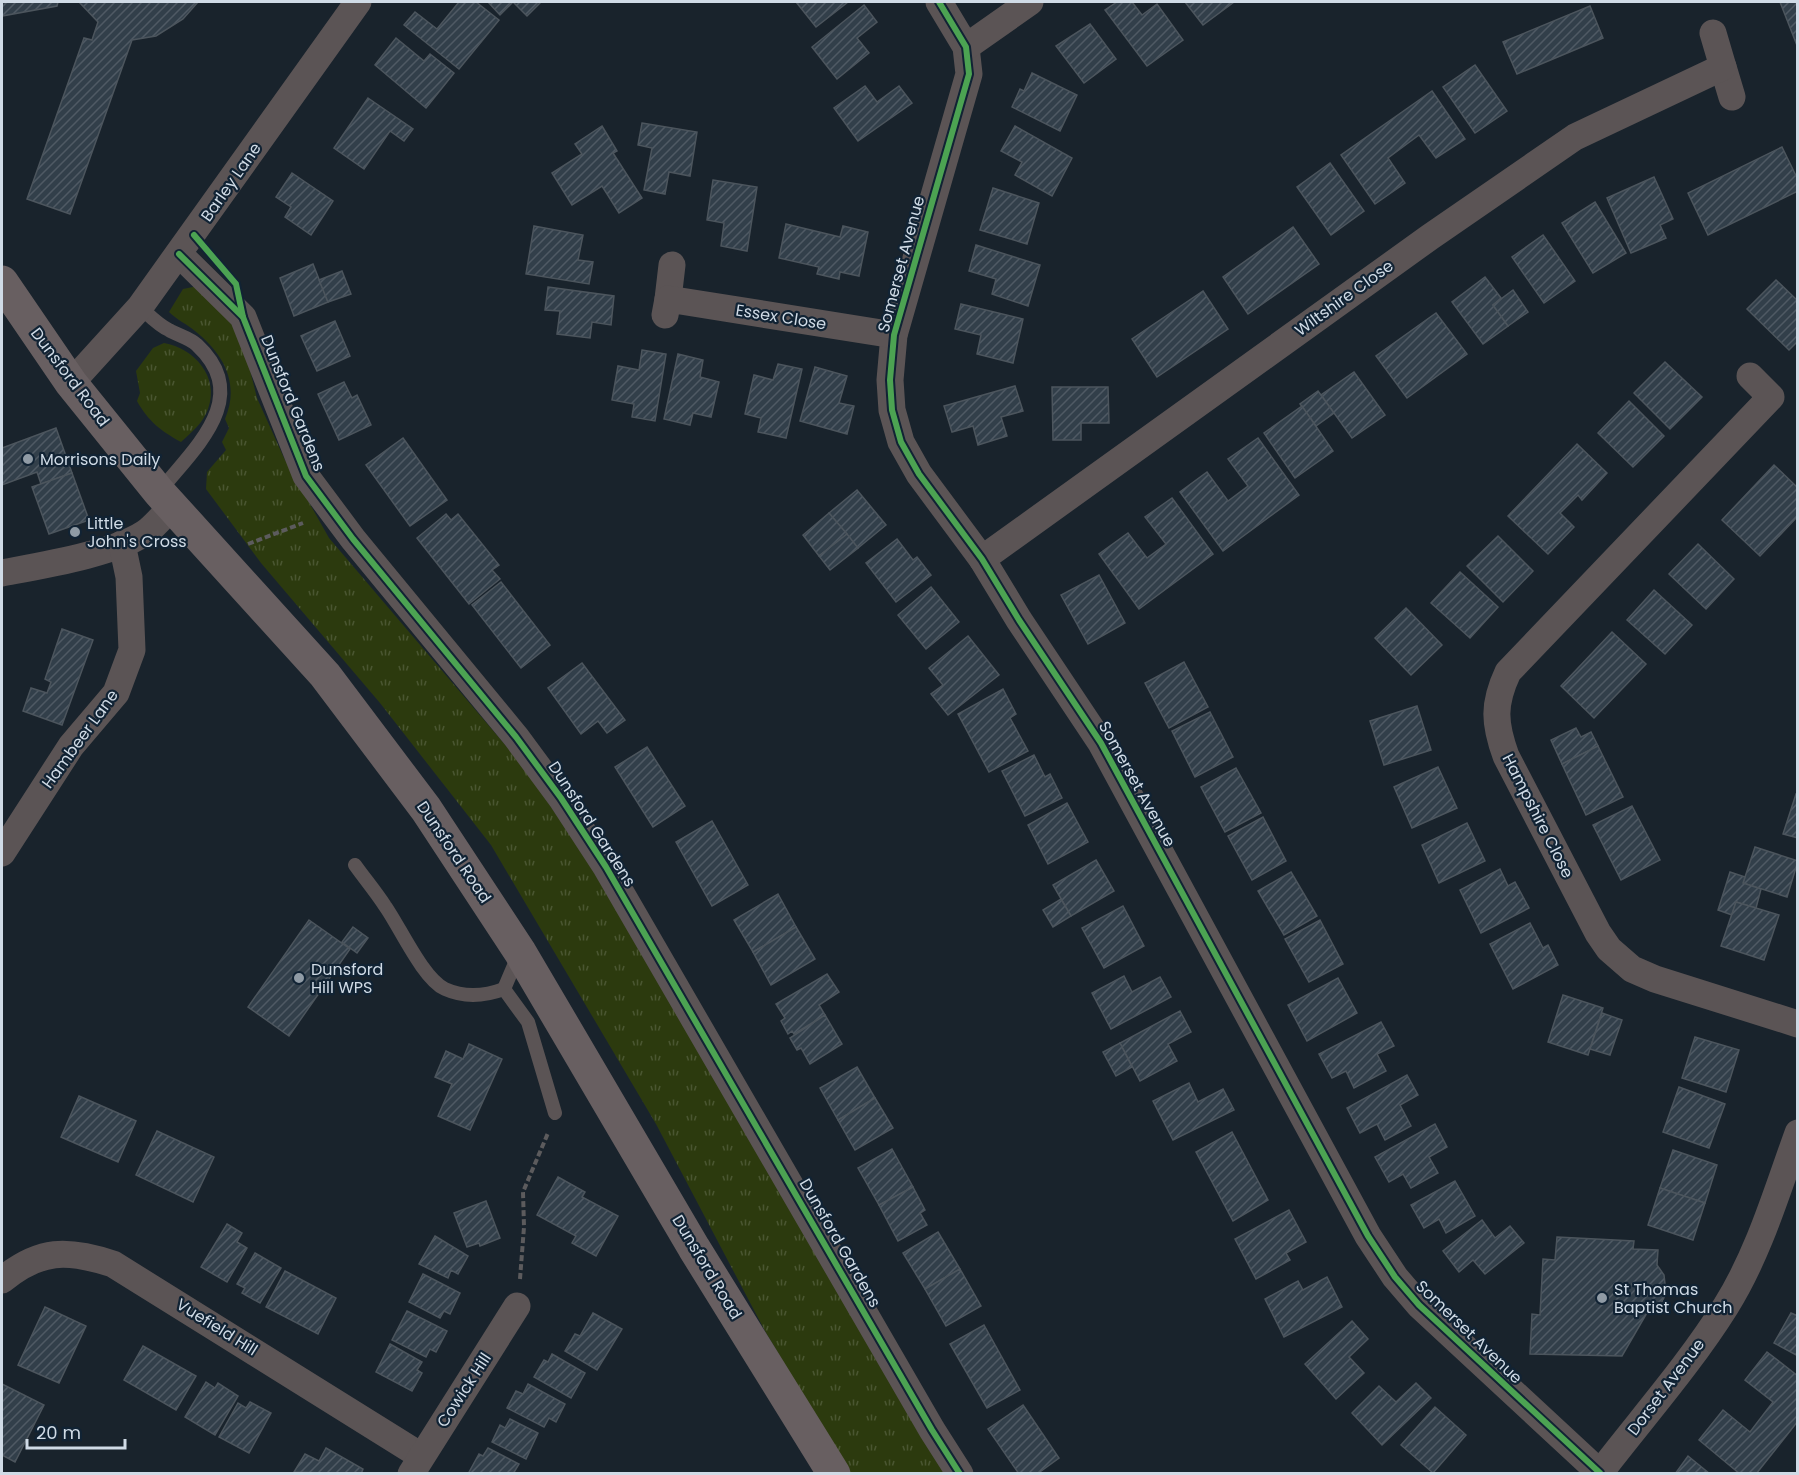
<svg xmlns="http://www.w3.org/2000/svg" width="1799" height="1475" font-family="Poppins,sans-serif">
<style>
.grass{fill:url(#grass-tufts)}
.building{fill:url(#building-hatch);stroke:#4c555d;stroke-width:1.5}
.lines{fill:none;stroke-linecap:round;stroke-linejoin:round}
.path{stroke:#5c5b5d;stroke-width:4;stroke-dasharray:6 3;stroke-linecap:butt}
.service{stroke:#5b5455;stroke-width:14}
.minor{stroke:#5b5455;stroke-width:27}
.secondary{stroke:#685f61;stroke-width:33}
.cycleway-casing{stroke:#112334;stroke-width:10}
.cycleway{stroke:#4ca352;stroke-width:6}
.poi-dot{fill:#909ba5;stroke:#112334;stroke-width:2}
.labels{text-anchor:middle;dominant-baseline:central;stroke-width:4.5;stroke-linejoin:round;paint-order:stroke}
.street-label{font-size:16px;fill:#d0dbe6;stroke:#112334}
.poi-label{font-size:16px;fill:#d0dbe6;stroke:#112334;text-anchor:start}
</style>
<defs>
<pattern id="grass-tufts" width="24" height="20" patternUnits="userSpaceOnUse" patternTransform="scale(1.5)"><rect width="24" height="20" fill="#2c3a0e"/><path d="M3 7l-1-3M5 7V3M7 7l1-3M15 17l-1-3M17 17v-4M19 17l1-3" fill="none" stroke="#4a5631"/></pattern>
<pattern id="building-hatch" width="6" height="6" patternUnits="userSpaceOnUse" patternTransform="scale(1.5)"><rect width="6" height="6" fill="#323f4a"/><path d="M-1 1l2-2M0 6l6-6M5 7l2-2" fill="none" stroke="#4f5a64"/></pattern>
</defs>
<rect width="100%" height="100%" fill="#19232c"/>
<g class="grass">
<path d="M198 286 241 335 257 398 284 458 329 538 525 768 588 862 946 1473 850 1474 765 1331 656 1124 491 845 380 703 261 563 206 489 207 472 226 450 222 442 229 428 225 419C240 384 224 354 195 331 187 324 177 320 169 312L183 289Z"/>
<path d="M164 343C194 348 220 377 208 409 203 423 192 432 181 442 161 431 148 421 137 401L140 393 136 371 153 348Z"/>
</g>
<g class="building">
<polygon points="2,2 58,2 57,6 2,16"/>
<polygon points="79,2 198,2 183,19 156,36 132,40 70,214 27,199 84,38 92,40 98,22"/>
<polygon points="459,2 476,2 499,20 459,69 404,25 415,12 437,29"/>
<polygon points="488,2 541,2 527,16 513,2 500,15"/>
<polygon points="796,2 848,2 816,27"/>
<polygon points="1117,2 1132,2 1142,15 1157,4 1183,40 1147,66 1105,10"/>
<polygon points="1185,2 1234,2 1203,25"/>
<polygon points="1780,2 1798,2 1798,48"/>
<polygon points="864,5 877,22 857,38 869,53 837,79 812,47"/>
<polygon points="1590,6 1603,38 1517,74 1503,42"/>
<polygon points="1090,24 1116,59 1084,83 1056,46"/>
<polygon points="396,38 424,61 430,54 454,73 426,108 375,65"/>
<polygon points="1475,65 1507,111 1475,133 1443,87"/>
<polygon points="1032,73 1077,95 1060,131 1012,107 1020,89 1024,91"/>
<polygon points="865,86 877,102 899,86 912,103 858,141 834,108"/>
<polygon points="1432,91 1465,139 1436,158 1419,135 1388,158 1405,183 1375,204 1341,155"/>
<polygon points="368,98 413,129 404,141 390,131 364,169 334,148"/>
<polygon points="642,123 697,132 690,176 669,172 665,194 644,190 652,148 638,145"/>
<polygon points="602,126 617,151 613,153 642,198 619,213 602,186 572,205 552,173 582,154 575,144"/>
<polygon points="1015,126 1072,158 1052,196 1015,175 1022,162 1001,151"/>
<polygon points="1782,147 1798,180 1798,191 1708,235 1688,193"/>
<polygon points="1330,163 1364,211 1331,235 1297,187"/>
<polygon points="292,173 333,201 311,235 285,217 291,207 276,197"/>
<polygon points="1654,177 1673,219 1660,225 1666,238 1631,253 1607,198"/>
<polygon points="713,180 757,187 747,251 721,246 724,223 707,220"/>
<polygon points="993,188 1039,203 1027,244 980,230"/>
<polygon points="1595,202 1626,253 1593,273 1562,223"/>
<polygon points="786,224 840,237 843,226 868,232 859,276 840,272 839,279 817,274 819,267 779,258"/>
<polygon points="534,226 583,235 578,260 593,262 589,284 526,274"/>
<polygon points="1293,227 1319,264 1248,314 1223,277"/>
<polygon points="1543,235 1575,281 1544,303 1512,257"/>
<polygon points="976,245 1040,265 1028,306 992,294 996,279 969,271"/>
<polygon points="313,264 328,302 294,316 280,278"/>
<polygon points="342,271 351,294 328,302 319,280"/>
<polygon points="1485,277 1501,298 1493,305 1508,326 1483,344 1452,302"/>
<polygon points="1776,280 1798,301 1798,341 1789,350 1747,309"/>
<polygon points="548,287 614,296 611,325 592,322 590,338 557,334 560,311 545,310"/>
<polygon points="1513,290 1528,312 1508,326 1493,305"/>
<polygon points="1203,291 1228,329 1157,377 1132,339"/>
<polygon points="961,304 1023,319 1013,363 977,354 981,335 955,329"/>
<polygon points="1436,313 1467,354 1407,398 1376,356"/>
<polygon points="335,321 350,356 317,371 301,336"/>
<polygon points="642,350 666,354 655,421 632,417 634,404 612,400 618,366 639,370"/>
<polygon points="678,354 703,360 700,377 719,382 711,417 693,413 690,425 664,419"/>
<polygon points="1665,362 1702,397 1670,429 1634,393"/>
<polygon points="778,364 802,369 786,438 758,432 761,418 745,414 754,375 773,380"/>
<polygon points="815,367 847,376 839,403 854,406 847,434 800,421"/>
<polygon points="1354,372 1385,415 1352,438 1321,395"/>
<polygon points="344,382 352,398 357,395 371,425 339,440 318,394"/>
<polygon points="1015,386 1023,411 1001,417 1007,436 978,445 973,426 952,432 944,406"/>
<polygon points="1052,387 1108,387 1109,423 1081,423 1081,440 1053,440"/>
<polygon points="1318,391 1334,413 1316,426 1300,404"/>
<polygon points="1629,401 1664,436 1633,467 1598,433"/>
<polygon points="1302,406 1333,451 1295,478 1264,433"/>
<polygon points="56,428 72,473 41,484 37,472 2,485 2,448"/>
<polygon points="403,438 447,500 410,526 366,465"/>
<polygon points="1258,438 1299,495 1223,551 1180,492 1207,472 1228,501 1248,486 1228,459"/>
<polygon points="1577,444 1607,473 1582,500 1578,495 1560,513 1574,527 1548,554 1508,516"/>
<polygon points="1774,465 1798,488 1798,516 1760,556 1722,520"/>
<polygon points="72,473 89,520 49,534 32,487"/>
<polygon points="857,490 886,525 858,548 829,513"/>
<polygon points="1172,498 1213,554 1139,609 1099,554 1128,533 1147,558 1166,544 1145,517"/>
<polygon points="829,513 847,534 819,556 803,535"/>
<polygon points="446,514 451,520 458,514 499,565 492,570 500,579 469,604 417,538"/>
<polygon points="847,534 858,548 830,570 819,556"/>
<polygon points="1498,536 1533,571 1503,602 1467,566"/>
<polygon points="897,539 913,560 917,557 931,575 896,602 866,563"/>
<polygon points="1698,544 1734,579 1706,609 1669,574"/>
<polygon points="1460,572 1498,607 1470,638 1431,603"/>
<polygon points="1099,575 1125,623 1088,644 1061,595"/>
<polygon points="501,582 550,645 521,668 472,605"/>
<polygon points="931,587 959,622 926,649 898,615"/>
<polygon points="1654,590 1692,625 1665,654 1627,620"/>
<polygon points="1406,608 1442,645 1411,675 1375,638"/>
<polygon points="62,629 93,640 62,725 23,711 31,688 47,693 51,682 45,679"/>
<polygon points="1612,632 1646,664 1594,718 1561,686"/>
<polygon points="968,636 999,675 948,715 931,694 943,685 929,668"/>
<polygon points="1184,662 1208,707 1169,728 1145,683"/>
<polygon points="582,663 625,720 607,733 598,721 581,734 548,688"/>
<polygon points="1003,689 1016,714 1010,718 1028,751 989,772 958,714"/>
<polygon points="1417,706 1431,750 1384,765 1370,721"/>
<polygon points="1210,712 1233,757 1195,777 1172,731"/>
<polygon points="1576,728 1581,737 1591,732 1598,746 1562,764 1551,740"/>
<polygon points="1598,746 1623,797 1586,815 1562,764"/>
<polygon points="647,747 685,806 653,827 615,767"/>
<polygon points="1034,755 1045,777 1050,774 1062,798 1025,816 1002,771"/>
<polygon points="1438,767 1457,808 1412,828 1394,787"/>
<polygon points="1236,768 1261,813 1225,832 1201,787"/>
<polygon points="1796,794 1798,795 1798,838 1783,834"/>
<polygon points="1067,803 1088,842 1048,864 1028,825"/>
<polygon points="1632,806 1660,860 1621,880 1593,825"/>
<polygon points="1263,817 1286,861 1252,880 1228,836"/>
<polygon points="712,821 748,885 712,906 676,842"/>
<polygon points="1467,823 1485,861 1439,883 1422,845"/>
<polygon points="1755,847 1798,861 1787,897 1743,883"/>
<polygon points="1096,860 1114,891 1071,916 1053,885"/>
<polygon points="1500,869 1508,886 1515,882 1529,908 1481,933 1460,890"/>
<polygon points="1291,872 1317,916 1284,935 1258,891"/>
<polygon points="1730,872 1745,877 1743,883 1761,889 1756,908 1736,902 1732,915 1718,910"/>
<polygon points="778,894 796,927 753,952 734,920"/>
<polygon points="1061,899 1071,916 1053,927 1043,910"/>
<polygon points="1736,902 1779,915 1764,960 1721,946"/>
<polygon points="1123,906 1144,946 1104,968 1082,928"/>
<polygon points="309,920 350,949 289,1036 248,1007"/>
<polygon points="1320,920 1343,964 1309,982 1285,939"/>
<polygon points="1530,923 1543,948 1548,945 1558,965 1513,989 1490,944"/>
<polygon points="353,927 368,938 357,953 342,942"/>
<polygon points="796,927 815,959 771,985 753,952"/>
<polygon points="827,974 839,992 819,1005 825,1015 794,1034 792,1031 788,1034 781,1021 785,1018 776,1004"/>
<polygon points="1124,976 1132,992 1160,977 1171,997 1111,1029 1092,993"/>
<polygon points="1338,978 1357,1013 1307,1041 1288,1005"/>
<polygon points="1563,995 1603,1008 1588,1055 1548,1042"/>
<polygon points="1180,1011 1191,1032 1168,1044 1177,1061 1140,1081 1120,1043"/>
<polygon points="1602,1013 1622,1020 1610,1055 1590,1049"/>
<polygon points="825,1015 842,1044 810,1064 801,1048 797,1050 790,1038"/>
<polygon points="1381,1022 1394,1046 1377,1054 1386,1071 1354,1088 1346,1071 1332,1078 1319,1054"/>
<polygon points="1695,1037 1739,1050 1726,1092 1682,1078"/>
<polygon points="1120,1043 1132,1067 1116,1076 1103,1052"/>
<polygon points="469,1044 502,1059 470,1130 438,1116 452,1084 435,1077 446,1051 463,1059"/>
<polygon points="857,1067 875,1098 838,1120 820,1088"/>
<polygon points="1407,1075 1418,1095 1400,1105 1411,1126 1385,1140 1377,1124 1360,1133 1347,1108"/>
<polygon points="1189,1083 1198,1102 1223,1089 1234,1110 1173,1140 1153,1101"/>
<polygon points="1679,1087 1725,1104 1709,1148 1663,1132"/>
<polygon points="79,1096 136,1121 118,1162 61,1137"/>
<polygon points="875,1098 893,1128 855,1150 838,1120"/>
<polygon points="1435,1124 1447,1147 1429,1157 1438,1173 1411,1188 1403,1174 1389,1182 1375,1157"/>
<polygon points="157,1131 214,1157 193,1202 136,1175"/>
<polygon points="1232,1132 1268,1200 1233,1221 1196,1152"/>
<polygon points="892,1149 913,1187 879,1205 858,1168"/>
<polygon points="1673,1150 1717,1165 1705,1203 1660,1188"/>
<polygon points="558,1177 585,1192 582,1197 618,1216 596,1256 572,1243 576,1236 537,1215"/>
<polygon points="1455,1181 1475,1216 1446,1233 1439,1219 1424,1228 1411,1205"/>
<polygon points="913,1187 925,1210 920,1213 927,1225 898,1241 879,1205"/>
<polygon points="1660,1188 1705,1203 1693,1240 1648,1225"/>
<polygon points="486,1201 500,1238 480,1246 479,1243 467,1247 454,1213"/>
<polygon points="1289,1210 1306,1242 1286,1253 1290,1260 1256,1279 1235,1239"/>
<polygon points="1482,1220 1495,1238 1510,1226 1524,1243 1485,1274 1473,1260 1459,1272 1443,1251"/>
<polygon points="227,1224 242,1233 237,1242 247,1248 227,1282 201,1267"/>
<polygon points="938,1232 960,1269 925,1289 903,1253"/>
<polygon points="435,1236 468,1256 458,1274 451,1270 448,1278 419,1264"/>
<polygon points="1557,1237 1634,1241 1633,1249 1658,1250 1657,1265 1664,1275 1666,1293 1659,1308 1648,1311 1622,1356 1530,1354 1532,1314 1540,1315 1543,1259 1555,1260"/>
<polygon points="255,1253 281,1268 260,1303 242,1293 245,1288 237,1284"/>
<polygon points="960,1269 981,1306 946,1326 925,1289"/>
<polygon points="285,1271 336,1298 318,1334 266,1307"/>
<polygon points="423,1274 460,1293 450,1314 444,1311 440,1318 409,1302"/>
<polygon points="1327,1277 1342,1307 1284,1337 1265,1299 1298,1281 1303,1290"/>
<polygon points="45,1307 86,1326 59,1383 18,1365"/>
<polygon points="407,1311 447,1331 436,1352 430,1349 426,1357 392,1340"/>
<polygon points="593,1313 622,1329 597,1370 565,1351 575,1334 580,1336"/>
<polygon points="1791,1313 1798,1316 1798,1356 1774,1343"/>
<polygon points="1352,1321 1368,1339 1349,1357 1364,1373 1336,1399 1305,1364"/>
<polygon points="984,1325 1020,1390 987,1408 950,1344"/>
<polygon points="390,1344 422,1362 417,1370 422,1373 412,1391 376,1372"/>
<polygon points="143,1346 196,1376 176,1410 124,1380"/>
<polygon points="1767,1352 1798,1376 1798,1421 1756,1474 1740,1474 1699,1440 1723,1410 1750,1432 1773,1402 1745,1380"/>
<polygon points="552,1354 585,1373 571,1398 534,1377 544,1360 548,1362"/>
<polygon points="206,1382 215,1388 218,1383 238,1396 215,1435 185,1417"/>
<polygon points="1416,1383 1431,1398 1382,1445 1352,1413 1379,1386 1396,1402"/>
<polygon points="2,1384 44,1405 15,1462 2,1455"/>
<polygon points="528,1384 565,1404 556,1422 549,1418 544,1427 507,1408 516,1391 523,1394"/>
<polygon points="250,1402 271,1413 249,1453 219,1437 238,1403 246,1408"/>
<polygon points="1023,1405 1059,1458 1037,1474 1019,1474 988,1429"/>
<polygon points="1435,1407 1466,1435 1433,1473 1401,1445"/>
<polygon points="510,1419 538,1433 526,1459 492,1442 500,1425 505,1428"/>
<polygon points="326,1448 363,1469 361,1474 294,1472 305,1454 319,1461"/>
<polygon points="488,1448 519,1464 513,1474 468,1474 479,1454 483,1456"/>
<polygon points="1688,1456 1710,1474 1675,1474"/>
</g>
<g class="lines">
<g class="path">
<polyline points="248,544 303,523"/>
<polyline points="520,1279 524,1227 523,1192 548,1133"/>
</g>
<g class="service">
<path d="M140 307C149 315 158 325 169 330 177 335 190 338 197 345 254 398 193 449 159 492"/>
<path d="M355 865C365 879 376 892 385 906 400 927 423 979 445 989 465 998 485 996 504 989"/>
<polyline points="518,956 504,989 528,1022 555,1113"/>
</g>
<g class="minor">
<polyline points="939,2 966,47 969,74 894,335 890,380 892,410 901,442 919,474 982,559 1019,620 1101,743 1368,1236 1395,1277 1419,1305 1600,1473"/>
<polyline points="966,47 1030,2"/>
<polyline points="1723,67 1732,97"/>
<polyline points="179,254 243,317 306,476 353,539 516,737 561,798 606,867 932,1430 960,1474"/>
<polyline points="668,299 672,265"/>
<polyline points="665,315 668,299 894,335"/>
<path d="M1750 376 1771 397 1508 672C1493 704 1494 723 1506 756L1598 933 1609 949 1632 969 1655 979 1798 1024"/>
<polyline points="71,383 140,307 358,2"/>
<polyline points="982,559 1430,237 1575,137 1723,67 1713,33"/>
<path d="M2 573C39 566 120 553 149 530 157 523 165 514 172 506"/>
<polyline points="2,853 71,746 116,693 132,650 129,577 122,544"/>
<path d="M2 1280C40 1249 67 1249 113 1264L421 1456"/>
<polyline points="411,1474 517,1306"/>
<path d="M1599 1474C1642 1418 1689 1365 1726 1306 1759 1253 1777 1191 1798 1133"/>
</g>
<polyline class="secondary" points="2,282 71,383 159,492 325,675 426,809 520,952 694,1248 834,1474"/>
<defs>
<g id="cycleway">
<polyline points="939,2 966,47 969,74 894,335 890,380 892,410 901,442 919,474 982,559 1019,620 1101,743 1368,1236 1395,1277 1419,1305 1600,1473"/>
<polyline points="194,235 236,284 243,317"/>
<polyline points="179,254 243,317 306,476 353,539 516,737 561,798 606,867 932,1430 960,1474"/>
</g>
</defs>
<use href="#cycleway" class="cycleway-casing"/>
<use href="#cycleway" class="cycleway"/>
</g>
<g class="poi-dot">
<circle cx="28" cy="459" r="6"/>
<circle cx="75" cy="532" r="6"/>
<circle cx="299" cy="978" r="6"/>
<circle cx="1602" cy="1298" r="6"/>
</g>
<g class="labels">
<g class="street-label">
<text transform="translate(231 182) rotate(-55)">Barley Lane</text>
<text transform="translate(901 264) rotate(-75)">Somerset Avenue</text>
<text transform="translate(1344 298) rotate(-36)">Wiltshire Close</text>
<text transform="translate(781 317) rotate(9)">Essex Close</text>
<text transform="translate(70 377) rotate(53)">Dunsford Road</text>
<text transform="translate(293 403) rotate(68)">Dunsford Gardens</text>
<text transform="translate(80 739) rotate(-54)">Hambeer Lane</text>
<text transform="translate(1137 784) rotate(61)">Somerset Avenue</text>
<text transform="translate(1538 816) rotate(63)">Hampshire Close</text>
<text transform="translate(592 824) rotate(57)">Dunsford Gardens</text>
<text transform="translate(454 852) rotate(56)">Dunsford Road</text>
<text transform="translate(840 1243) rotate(60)">Dunsford Gardens</text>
<text transform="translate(707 1267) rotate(59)">Dunsford Road</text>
<text transform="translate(217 1327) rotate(32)">Vuefield Hill</text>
<text transform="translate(1469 1332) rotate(44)">Somerset Avenue</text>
<text transform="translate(1666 1387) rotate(-53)">Dorset Avenue</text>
<text transform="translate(464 1390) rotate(-57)">Cowick Hill</text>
</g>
<g class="poi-label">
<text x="40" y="459">Morrisons Daily</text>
<text x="87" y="523">Little<tspan x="87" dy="18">John's Cross</tspan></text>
<text x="311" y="969">Dunsford<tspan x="311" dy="18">Hill WPS</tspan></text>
<text x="1614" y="1289">St Thomas<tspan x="1614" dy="18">Baptist Church</tspan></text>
</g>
</g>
<rect width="1799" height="1475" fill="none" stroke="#d0dbe6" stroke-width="6"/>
<path d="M27 1439v9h98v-9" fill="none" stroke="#d0dbe6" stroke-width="3"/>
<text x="36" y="1439" font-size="18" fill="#d0dbe6" stroke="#112334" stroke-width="4.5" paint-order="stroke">20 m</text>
</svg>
